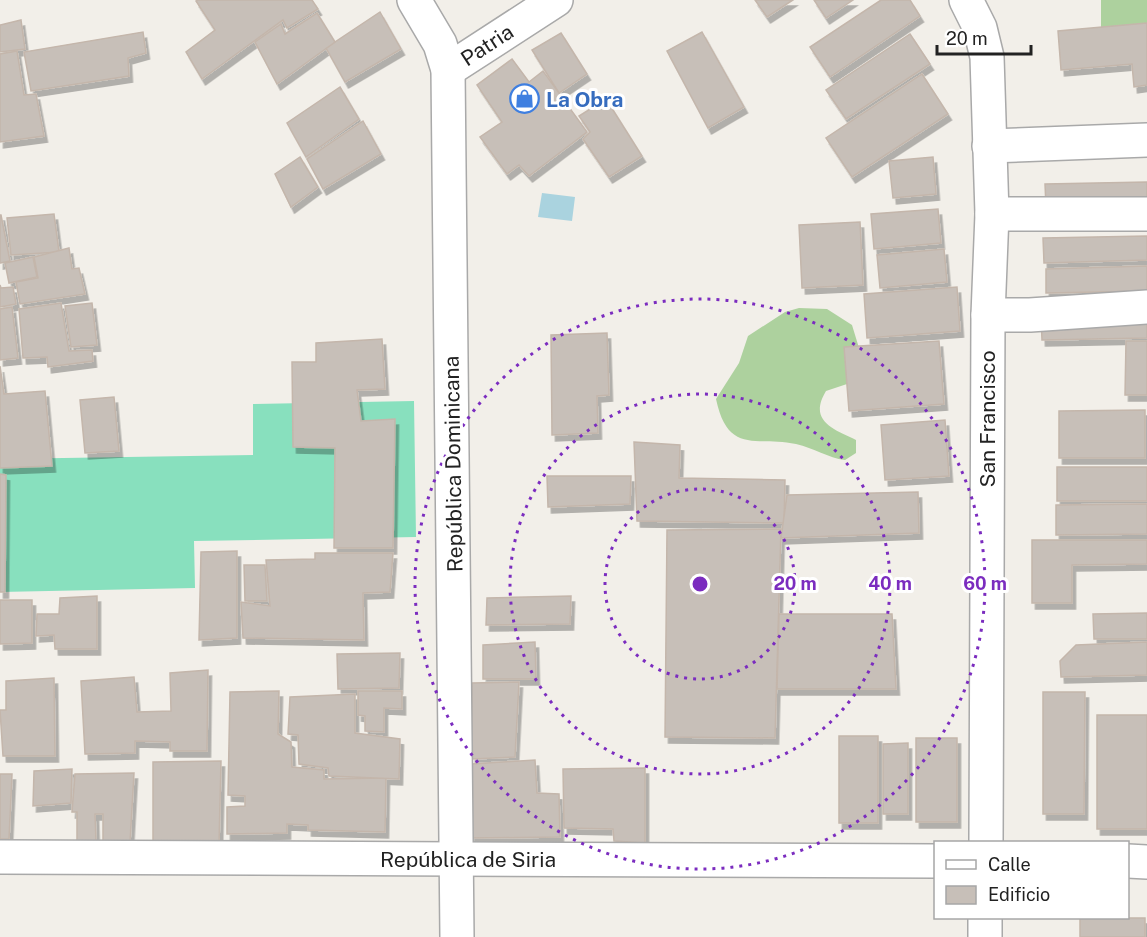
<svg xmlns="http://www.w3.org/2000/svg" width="1147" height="937" font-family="'Public Sans',sans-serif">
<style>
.forest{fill:#add19e}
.pitch{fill:#88e0be}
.water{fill:#aad3df}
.building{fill:#c7bfb8;stroke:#c4b6ab;stroke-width:1.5;filter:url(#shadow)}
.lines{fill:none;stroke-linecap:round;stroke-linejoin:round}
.minor-casing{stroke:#a9a9a9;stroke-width:36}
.minor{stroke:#fff;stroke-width:33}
.ring{fill:none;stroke:#7b2cbf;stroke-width:3;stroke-dasharray:3 6}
.labels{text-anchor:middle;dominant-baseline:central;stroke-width:6;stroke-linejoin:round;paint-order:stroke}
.street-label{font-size:21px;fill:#222;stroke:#fff}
.shop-label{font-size:21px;font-weight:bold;fill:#366cbe;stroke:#fff;text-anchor:start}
.centre{fill:#7b2cbf;stroke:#fff;stroke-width:3}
.ring-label{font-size:18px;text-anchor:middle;font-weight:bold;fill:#7b2cbf;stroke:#fff;stroke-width:6;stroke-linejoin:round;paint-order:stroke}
</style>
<defs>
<filter id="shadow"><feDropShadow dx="3.5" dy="6" stdDeviation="0" flood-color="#0004"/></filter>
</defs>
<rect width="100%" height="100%" fill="#f2efe9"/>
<g class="forest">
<polygon points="1101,0 1147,0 1147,49 1101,30"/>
<path d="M799 308 827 309 852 325 859 348 850 383 826 391C808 421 833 429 856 440V453L845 460C828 458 814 448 796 444 755 436 728 455 716 399L739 363 748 336 785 312Z"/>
</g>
<polygon class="pitch" points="414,401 416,537 194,541 195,588 0,592 0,459 253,455 253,404"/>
<polygon class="water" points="542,193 575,197 572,221 538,217"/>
<g class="building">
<polygon points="198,0 312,0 318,9 287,28 283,20 202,79 186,52 215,30 196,1"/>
<polygon points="755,0 793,0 767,17"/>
<polygon points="814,0 853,0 826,18"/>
<polygon points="881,0 910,0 920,16 830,77 810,47"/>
<polygon points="380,12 401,49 345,82 326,48"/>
<polygon points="317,13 335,42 277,84 255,42 281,24 285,34"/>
<polygon points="21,20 25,49 0,52 0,25"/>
<polygon points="1147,23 1147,85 1134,87 1132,64 1061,70 1058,31"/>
<polygon points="143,32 146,53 128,58 129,76 31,91 24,52"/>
<polygon points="702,32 744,107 708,128 667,51"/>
<polygon points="561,33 587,74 559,93 532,50"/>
<polygon points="910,34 930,64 846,119 826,90"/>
<polygon points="17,51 24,95 36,94 44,136 0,142 0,54"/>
<polygon points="512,59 529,82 543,71 587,132 529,176 519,165 507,174 480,137 502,122 477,85"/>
<polygon points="922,74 948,114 852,177 826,138"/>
<polygon points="340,87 359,119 306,157 287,123"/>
<polygon points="606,99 642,156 609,177 583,139 590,132 579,116"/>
<polygon points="363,121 381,154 323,189 307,159"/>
<polygon points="300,157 318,187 291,207 275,174"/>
<polygon points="933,157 936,194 893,198 889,161"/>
<polygon points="1147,182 1147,205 1046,207 1045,184"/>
<polygon points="938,209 941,243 874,249 871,214"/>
<polygon points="54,214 59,252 11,255 7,218"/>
<polygon points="1,215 10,261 0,263 0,215"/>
<polygon points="860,222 863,285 802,288 799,225"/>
<polygon points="1147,236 1147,260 1044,263 1043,238"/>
<polygon points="69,248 72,269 79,268 85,294 20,304 16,282 38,278 34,257"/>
<polygon points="944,249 947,282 880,288 877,255"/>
<polygon points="33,257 37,277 9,283 5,263"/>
<polygon points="1147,266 1147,291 1046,293 1046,269"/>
<polygon points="0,285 1,288 13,287 16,304 0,307"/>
<polygon points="957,287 960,331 867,338 864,294"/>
<polygon points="61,303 69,351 92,350 93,361 48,367 47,357 23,358 19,309"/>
<polygon points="92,303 97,345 71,347 65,306"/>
<polygon points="12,307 18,358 0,360 0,309"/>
<polygon points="1147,313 1147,338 1042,340 1041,316"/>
<polygon points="607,333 609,395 597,396 598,433 552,435 551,335"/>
<polygon points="382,339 385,389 357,390 361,421 395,419 393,548 334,548 335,448 293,447 292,362 316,362 316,343"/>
<polygon points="939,341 944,404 849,411 844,347"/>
<polygon points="1126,341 1147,341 1147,395 1125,395"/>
<polygon points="0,366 4,394 45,391 52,466 0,468"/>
<polygon points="114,397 119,451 85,453 80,400"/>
<polygon points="1145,410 1145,458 1059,458 1059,411"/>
<polygon points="945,420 949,476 885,480 881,425"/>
<polygon points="634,442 680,445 679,478 785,480 784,523 637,521"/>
<rect x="1057" y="467" width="90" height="34"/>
<polygon points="0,474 6,475 5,592 0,592"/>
<polygon points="547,476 631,476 630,504 548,507"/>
<polygon points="918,492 919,533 781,538 787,495"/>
<polygon points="1147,504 1147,534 1056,535 1056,505"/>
<polygon points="781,529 775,738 665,737 667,530"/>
<polygon points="1032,540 1147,540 1147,564 1072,565 1072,603 1032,603"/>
<polygon points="237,551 237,638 199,640 201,552"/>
<polygon points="315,553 393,553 390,592 363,593 364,640 243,638 241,602 270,606 266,560 315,559"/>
<polygon points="244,565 265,565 267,601 245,601"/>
<polygon points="97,596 97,649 55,649 54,635 36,636 37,614 59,614 60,598"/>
<polygon points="571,596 570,624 486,625 487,598"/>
<polygon points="0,600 32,600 32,643 0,644"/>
<polygon points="1147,613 1147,639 1094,639 1093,614"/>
<polygon points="779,614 892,614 896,689 777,689"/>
<polygon points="535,642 536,679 483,679 483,645"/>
<polygon points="1147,642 1147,675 1061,677 1060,661 1076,645"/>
<polygon points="400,653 399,688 338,689 337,654"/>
<polygon points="208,670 207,751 170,751 170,742 135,741 135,753 85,754 81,681 134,677 137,712 171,711 170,673"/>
<polygon points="54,678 55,756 3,756 0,710 6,710 6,681"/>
<polygon points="519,682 515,757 472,759 472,683"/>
<polygon points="279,691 278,734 291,742 292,767 324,770 324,779 386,778 385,832 308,830 308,825 287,824 287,833 227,834 227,807 245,806 245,796 228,795 230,692"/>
<polygon points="358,691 402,691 402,709 384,708 384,732 365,731 365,716 358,715"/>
<polygon points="1043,692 1085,692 1084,814 1043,814"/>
<polygon points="355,694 355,733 400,739 399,779 329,776 328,768 299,764 298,735 288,734 290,697"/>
<rect x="1097" y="715" width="50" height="114"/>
<rect x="839" y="736" width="39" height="87"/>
<rect x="916" y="738" width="41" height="84"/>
<polygon points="908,743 908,814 883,814 883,744"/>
<polygon points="535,760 537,793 559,794 560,837 471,838 472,764"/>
<polygon points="221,761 219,844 153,845 153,762"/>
<polygon points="645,768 645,843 614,841 613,829 564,828 563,769"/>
<polygon points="72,769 71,803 33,806 34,771"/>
<polygon points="134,773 130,842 103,842 103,814 95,814 96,841 77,842 77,812 72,812 75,774"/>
<polygon points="0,774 12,774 9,839 0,839"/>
<rect x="1080" y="918" width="65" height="19"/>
</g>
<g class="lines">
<defs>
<g id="minor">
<polyline points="414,0 440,44 448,70 457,937"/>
<polyline points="966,0 980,28 987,57 992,214 988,315 986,842"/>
<polyline points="448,70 556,0"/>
<polyline points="989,146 1147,140"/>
<polyline points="992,214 1147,214"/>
<polyline points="988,315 1030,315 1147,307"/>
<polyline points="0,857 936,861"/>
<polyline points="1128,861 1147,862"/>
<polyline points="985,937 985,918"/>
</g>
</defs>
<use href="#minor" class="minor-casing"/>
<use href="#minor" class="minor"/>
</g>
<g class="ring">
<circle cx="700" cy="584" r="95"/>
<circle cx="700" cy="584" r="190"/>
<circle cx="700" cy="584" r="285"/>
</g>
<defs>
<symbol id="shop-ring" viewBox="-11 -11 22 22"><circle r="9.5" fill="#fff" stroke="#3f7fe0" stroke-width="1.5"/><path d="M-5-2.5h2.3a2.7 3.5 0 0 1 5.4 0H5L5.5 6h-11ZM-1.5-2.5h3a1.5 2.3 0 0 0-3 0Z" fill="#3f7fe0"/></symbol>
</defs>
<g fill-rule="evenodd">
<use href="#shop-ring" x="508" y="82" width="33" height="33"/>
</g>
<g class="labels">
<g class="street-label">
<text transform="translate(487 45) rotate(-33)">Patria</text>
<text transform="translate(987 419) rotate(-90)">San Francisco</text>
<text transform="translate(453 464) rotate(-91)">República Dominicana</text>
<text x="468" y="859">República de Siria</text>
</g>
<g class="shop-label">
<text x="546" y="99">La Obra</text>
</g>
</g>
<circle cx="700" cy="584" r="9" class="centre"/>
<g class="ring-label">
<text x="795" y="590">20 m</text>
<text x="890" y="590">40 m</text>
<text x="985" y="590">60 m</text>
</g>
<rect x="934" y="841" width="195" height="78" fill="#ffffff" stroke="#a7a7a7" stroke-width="1.5"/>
<rect x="946" y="860" width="30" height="9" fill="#ffffff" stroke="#a7a7a7" stroke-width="1.5"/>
<text x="988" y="871" font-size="18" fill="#222222">Calle</text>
<rect x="946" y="886" width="30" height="18" fill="#c7bfb8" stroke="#a7a7a7" stroke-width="1.5"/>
<text x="988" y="901" font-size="18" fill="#222222">Edificio</text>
<path d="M937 45v9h94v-9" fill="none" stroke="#222222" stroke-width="3"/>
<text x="946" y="45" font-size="18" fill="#222222" stroke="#ffffff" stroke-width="4.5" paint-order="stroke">20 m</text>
</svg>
